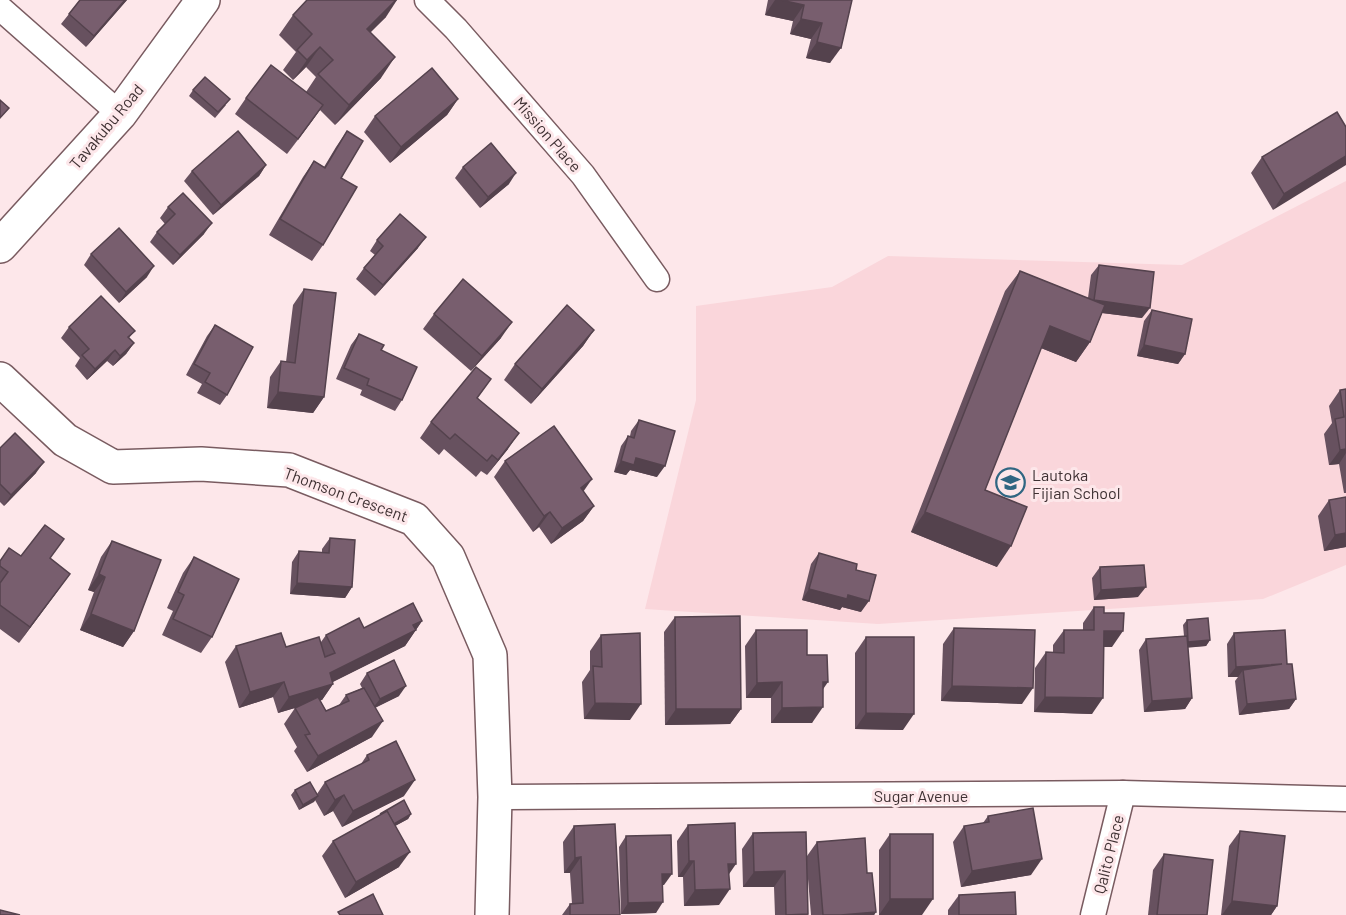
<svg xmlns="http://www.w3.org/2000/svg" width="1346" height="915" font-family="Barlow,sans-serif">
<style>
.built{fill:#fad6db}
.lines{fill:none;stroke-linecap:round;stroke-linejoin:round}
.street-casing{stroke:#795b60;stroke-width:27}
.secondary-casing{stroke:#795b60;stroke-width:36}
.street{stroke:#fff;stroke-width:24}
.secondary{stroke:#fff;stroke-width:33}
.wall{fill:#67515f}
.shaded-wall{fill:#54424d}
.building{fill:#785e6e;stroke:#54424d;stroke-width:1.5}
.labels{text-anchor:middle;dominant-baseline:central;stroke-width:6;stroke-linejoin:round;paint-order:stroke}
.street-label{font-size:16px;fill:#3f3133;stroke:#fde7ea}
.poi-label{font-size:16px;fill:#3f3133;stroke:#fde7ea;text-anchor:start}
</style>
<rect width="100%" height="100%" fill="#fde7ea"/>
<polygon class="built" points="1346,181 1346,565 1263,599 878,624 645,609 696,400 696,306 832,287 888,256 1182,265"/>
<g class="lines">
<defs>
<g id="street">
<polyline points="427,0 456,29 583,175 657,279"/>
<polyline points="1,9 120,114"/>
<polyline points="495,797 1123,793 1346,799"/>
<polyline points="1093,915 1123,793"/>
</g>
<g id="secondary">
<polyline points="0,246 120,114 203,0"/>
<polyline points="0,379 65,440 113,467 201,464 289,470 414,519 448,557 490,655 495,797 492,915"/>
</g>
</defs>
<use href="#street" class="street-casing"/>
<use href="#secondary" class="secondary-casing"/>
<use href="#street" class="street"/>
<use href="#secondary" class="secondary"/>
</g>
<g class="wall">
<polygon points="80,0 127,0 86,47 61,24 69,14"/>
<polygon points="768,0 852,0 830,63 806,58 811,39 790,34 793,21 765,15"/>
<polygon points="293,15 386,17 370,32 381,78 335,125 320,110 287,154 235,114 246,98 306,92 316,77 306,67 293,80 283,70 296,52 279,35"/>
<polygon points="193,90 226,105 215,118 189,96"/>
<polygon points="458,99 447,115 390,163 364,132 375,116"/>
<polygon points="1346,127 1273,210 1251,173 1262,157"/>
<polygon points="347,131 341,178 323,245 312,261 269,235 303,177 314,161 324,167 336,147"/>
<polygon points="266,165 259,176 213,215 184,181 192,171"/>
<polygon points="463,167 509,184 480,208 455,178"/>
<polygon points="168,207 204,234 173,265 150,242 157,232 165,224 160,218"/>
<polygon points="377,240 418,248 375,296 356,279 364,268 375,255 370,251"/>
<polygon points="91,254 147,277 119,303 84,265"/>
<polygon points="1099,265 1142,318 1102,313 1090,342 1076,362 1041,348 985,490 997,567 911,532 1005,291 1020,271 1088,298 1091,275"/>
<polygon points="304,289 324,397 313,413 267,408 270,377 281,361 286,362 293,305"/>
<polygon points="1152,310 1185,354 1178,364 1137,356 1144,321"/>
<polygon points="434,314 501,338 471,371 423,329"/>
<polygon points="215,325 227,395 220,405 197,393 202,384 186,375 207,336"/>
<polygon points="69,327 135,331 129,338 134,343 126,354 113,366 107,361 87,380 75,366 80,358 61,338"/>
<polygon points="594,330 583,346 531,404 504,380 515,364"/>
<polygon points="359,334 381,350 402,400 395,411 360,395 362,390 336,379 351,345"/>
<polygon points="1346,389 1346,493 1344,493 1339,464 1329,465 1324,434 1332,423 1329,406 1340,390"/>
<polygon points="478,398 508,449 487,475 481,471 476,477 444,449 439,455 420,438 431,422"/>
<polygon points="639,420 657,477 630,470 626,475 614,472 621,446 628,436 630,436 631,431"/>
<polygon points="0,448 36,473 4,506 0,502"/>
<polygon points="505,461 594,506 583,521 551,544 539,527 533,532 494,477"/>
<polygon points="1329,500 1346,547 1324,551 1318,516"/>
<polygon points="330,538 352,587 345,598 290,594 292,562 299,551 322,553 322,549"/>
<polygon points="112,541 134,631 123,647 80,630 94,592 88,590 101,557"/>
<polygon points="819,553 861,612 842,607 840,610 802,600 811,564"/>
<polygon points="21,556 50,558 59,589 19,643 0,629 0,561"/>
<polygon points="194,557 212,637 201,653 162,635 173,611 167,608 183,573"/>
<polygon points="1100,567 1138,597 1094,600 1092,578"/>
<polygon points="1094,607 1104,613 1112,647 1103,647 1092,714 1034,712 1035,668 1046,652 1053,652 1053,645 1064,630 1083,630 1083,623"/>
<polygon points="675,617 741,709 730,724 665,725 664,632"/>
<polygon points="1187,620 1210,640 1206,646 1188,647 1192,698 1185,709 1144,712 1139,650 1146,639 1184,636 1183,625"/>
<polygon points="422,621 405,646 332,682 333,684 322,700 320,700 326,711 339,705 346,695 362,688 360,684 367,673 399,696 375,708 372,737 307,772 294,751 297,747 284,724 295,708 298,707 278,713 273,697 239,708 225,662 236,646 286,647 321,642 326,635 364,628"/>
<polygon points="954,628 1022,704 941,701 943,644"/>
<polygon points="756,630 807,655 823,689 812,723 771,723 771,698 746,698 745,646"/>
<polygon points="1234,633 1287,664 1296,699 1289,709 1239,715 1235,681 1238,677 1228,677 1227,644"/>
<polygon points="601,635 630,720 584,719 582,682 590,670 590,651"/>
<polygon points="866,637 903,730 855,729 855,653"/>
<polygon points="367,755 404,796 342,827 333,811 324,816 315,800 299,810 291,795 295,790 317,794 325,782 361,764"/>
<polygon points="411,814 408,819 395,826 399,867 345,898 322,856 333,841"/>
<polygon points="988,816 1031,875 961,887 953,842 964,826 983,823"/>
<polygon points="688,825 719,905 684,906 683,877 678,877 677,841"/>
<polygon points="574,826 620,915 562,915 570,904 572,904 570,873 564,873 563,842"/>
<polygon points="1240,831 1277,906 1271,915 1221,915 1229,846"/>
<polygon points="753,833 807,856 817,842 867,873 876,912 874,915 811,915 808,879 808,915 775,915 774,887 743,887 742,849"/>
<polygon points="890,834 922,915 879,915 879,850"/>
<polygon points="626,836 664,885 663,885 656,913 621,914 619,847"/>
<polygon points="1164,854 1207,915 1148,915 1153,870"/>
<polygon points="959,895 1016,915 948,915 948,910"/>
</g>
<g class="shaded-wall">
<polygon points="125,0 127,0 86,47 94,36"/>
<polygon points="396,0 397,0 386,17 353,50 367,29"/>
<polygon points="775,0 781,0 804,5 793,21 765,15"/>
<polygon points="801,19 822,23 811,39 790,34"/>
<polygon points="817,42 841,48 830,63 806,58"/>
<polygon points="320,47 306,67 293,80 307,60"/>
<polygon points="395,57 381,78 335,125 349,105"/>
<polygon points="458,99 447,115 390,163 401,147"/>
<polygon points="323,105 312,121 287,154 298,139"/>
<polygon points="1346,156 1346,165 1273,210 1284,194"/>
<polygon points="266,165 259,176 213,215 221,205"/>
<polygon points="516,173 509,184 480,208 488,197"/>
<polygon points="212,223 204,234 173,265 180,255"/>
<polygon points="426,237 418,248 375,296 383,285"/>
<polygon points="154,266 147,277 119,303 126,292"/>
<polygon points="1094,300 1150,308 1142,318 1086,311"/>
<polygon points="512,322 501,338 471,371 482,356"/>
<polygon points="1050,326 1090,342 1076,362 1036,346"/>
<polygon points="594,330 583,346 531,404 542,389"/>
<polygon points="134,343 126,354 113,366 120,356"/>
<polygon points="1144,345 1185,354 1178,364 1137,356"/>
<polygon points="115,350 107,361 87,380 95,369"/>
<polygon points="278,392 324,397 313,413 267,408"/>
<polygon points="519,433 508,449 487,475 498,460"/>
<polygon points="1346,449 1346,453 1339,464 1329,465 1340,450"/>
<polygon points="636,458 665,466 657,477 630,470 626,475 614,472 621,461"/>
<polygon points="44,462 36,473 4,506 11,495"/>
<polygon points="592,479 581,495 581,488"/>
<polygon points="594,506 583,521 551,544 562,528"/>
<polygon points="550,512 539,527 533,532 544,516"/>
<polygon points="925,512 1011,546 997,567 911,532"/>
<polygon points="1346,533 1346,547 1324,551 1335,535"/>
<polygon points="70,574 59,589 19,643 30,627"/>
<polygon points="99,574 105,577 94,592 88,590"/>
<polygon points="297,583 352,587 345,598 290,594"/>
<polygon points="1146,587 1138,597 1094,600 1101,590"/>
<polygon points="809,589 848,595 869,601 861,612 842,607 840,610 802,600"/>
<polygon points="91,614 134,631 123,647 80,630"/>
<polygon points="422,621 405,646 321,688 333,684 322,700 278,713 289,697"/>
<polygon points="1104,631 1123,631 1112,647 1093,647"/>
<polygon points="1210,640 1206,646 1185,648 1188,642"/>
<polygon points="1282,664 1243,670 1238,677 1228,677 1236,667"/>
<polygon points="284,682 273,697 239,708 250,692"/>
<polygon points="782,682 771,698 746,698 757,683"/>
<polygon points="823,682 828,682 817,698"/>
<polygon points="406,686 399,696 372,709 380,699"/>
<polygon points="952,686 1033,688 1022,704 941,701"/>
<polygon points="1045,697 1103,698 1092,714 1034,712"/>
<polygon points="1192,698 1185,709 1144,712 1152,701"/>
<polygon points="1296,699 1289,709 1239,715 1247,704"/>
<polygon points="595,703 641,704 630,720 584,719"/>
<polygon points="823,707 812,723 771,723 782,708"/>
<polygon points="676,709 741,709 730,724 665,725"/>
<polygon points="866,713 914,714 903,730 855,729"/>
<polygon points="383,721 372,737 307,772 318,756"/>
<polygon points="415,780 404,796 342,827 353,811"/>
<polygon points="344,795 333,811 324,816 335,800"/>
<polygon points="318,796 314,802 299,810 303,805"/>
<polygon points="411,814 408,819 384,832 388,827"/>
<polygon points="410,852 399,867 345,898 356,882"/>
<polygon points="581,857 570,873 564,873 575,858"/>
<polygon points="1042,859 1031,875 961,887 972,871"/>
<polygon points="689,861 694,861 683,877 678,877"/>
<polygon points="728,864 736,864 725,880"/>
<polygon points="785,871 774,887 743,887 754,872"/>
<polygon points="662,874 672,874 664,885 655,885"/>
<polygon points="730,889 719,905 684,906 695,890"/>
<polygon points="890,899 933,899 922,915 879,915"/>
<polygon points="1232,901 1277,906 1271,915 1222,915"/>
<polygon points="663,902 656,913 621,914 628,903"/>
<polygon points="876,912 874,915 841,915"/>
</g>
<g class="building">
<polygon points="80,0 125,0 94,36 69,14"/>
<polygon points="307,0 396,0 367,29 395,57 349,105 318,74 333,60 320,47 307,60 297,50 312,34 293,15"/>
<polygon points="781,0 852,0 841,48 817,42 822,23 801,19 804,5"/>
<polygon points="271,65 323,105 298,139 246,98"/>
<polygon points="432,68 458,99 401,147 375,116"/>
<polygon points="205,77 230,99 218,112 193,90"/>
<polygon points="0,100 9,108 0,118"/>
<polygon points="1337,112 1346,127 1346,156 1284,194 1262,157"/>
<polygon points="238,131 266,165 221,205 192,171"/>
<polygon points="347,131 363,141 341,178 357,187 323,245 280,219 314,161 325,168"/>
<polygon points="491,143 516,173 488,197 463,167"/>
<polygon points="183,193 212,223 180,255 157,232 175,214 168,207"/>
<polygon points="400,214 426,237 383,285 364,268 383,246 377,240"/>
<polygon points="119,228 154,266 126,292 91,254"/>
<polygon points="1099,265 1154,272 1150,308 1094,300"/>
<polygon points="1020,271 1105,305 1090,342 1050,326 985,490 1027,507 1011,546 925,512"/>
<polygon points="463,279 512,322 482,356 434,314"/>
<polygon points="304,289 336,293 324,397 278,392 281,361 295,363"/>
<polygon points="101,296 135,331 128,337 134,343 120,356 115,350 95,369 82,355 89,349 69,327"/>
<polygon points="567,305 594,330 542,389 515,364"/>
<polygon points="1152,310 1192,319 1185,354 1144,345"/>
<polygon points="215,325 253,347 227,395 205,382 210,373 194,364"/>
<polygon points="359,334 384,345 381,350 417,367 402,400 367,385 369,379 344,368"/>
<polygon points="476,367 491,379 477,398 519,433 498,460 492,455 487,461 455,434 450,439 431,422"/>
<polygon points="1346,389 1346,449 1340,450 1335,419 1344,417 1340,390"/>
<polygon points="639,420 675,431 665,466 636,458 634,465 621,461 628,436 634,438"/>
<polygon points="554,426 592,479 581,488 594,506 562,528 550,512 544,516 505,461"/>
<polygon points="15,433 44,462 11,495 0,484 0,448"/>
<polygon points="1346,497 1346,533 1335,535 1329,500"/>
<polygon points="45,525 64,539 50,558 70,574 30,627 0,605 0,583 8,572 0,566 0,561 9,548 21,556"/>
<polygon points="330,538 355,540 352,587 297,583 299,551 329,553"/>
<polygon points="112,541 161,560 134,631 91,614 105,577 99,574"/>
<polygon points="819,553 857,564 856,570 876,575 869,601 848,595 847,599 809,589"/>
<polygon points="194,557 239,579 212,637 173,619 184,595 178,592"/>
<polygon points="1144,565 1146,587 1101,590 1100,567"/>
<polygon points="413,603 422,621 413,625 416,630 330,673 333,684 289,697 284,682 250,692 236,646 281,633 286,647 319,637 325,657 335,653 326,635 359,618 364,628"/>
<polygon points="1094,607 1104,607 1104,613 1124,613 1123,631 1104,631 1103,698 1045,697 1046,652 1064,653 1064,630 1094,630"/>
<polygon points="740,616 741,709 676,709 675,617"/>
<polygon points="1208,618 1210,640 1188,642 1187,620"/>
<polygon points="954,628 1035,630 1033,688 952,686"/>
<polygon points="756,630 807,630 807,655 827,655 828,682 823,682 823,707 782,708 782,682 757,683"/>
<polygon points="1285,630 1287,664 1292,664 1296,699 1247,704 1243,670 1282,664 1236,667 1234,633"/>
<polygon points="640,633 641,704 595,703 593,666 602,667 601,635"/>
<polygon points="1187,636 1192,698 1152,701 1146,639"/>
<polygon points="866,637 914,637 914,714 866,713"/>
<polygon points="394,660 406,686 380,699 367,673"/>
<polygon points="364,688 383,721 318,756 305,735 310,734 295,708 318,697 326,711 349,701 346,695"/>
<polygon points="396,741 415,780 353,811 344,795 335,800 325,782 369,760 367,755"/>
<polygon points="310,782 318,796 303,805 295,790"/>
<polygon points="404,800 411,814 394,824 387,811 380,814"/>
<polygon points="1033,808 1042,859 972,871 964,826 989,822 988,816"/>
<polygon points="387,811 410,852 356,882 333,841"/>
<polygon points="735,823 736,864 728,864 730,889 695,890 694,861 689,861 688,825"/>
<polygon points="615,824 620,915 570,915 570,904 583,903 581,857 575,858 574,826"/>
<polygon points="1240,831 1285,836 1277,906 1232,901"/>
<polygon points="806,832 808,914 786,915 785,871 754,872 753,833"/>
<rect x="890" y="834" width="43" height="65"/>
<polygon points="671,835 672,874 662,874 663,902 628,903 626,836"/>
<polygon points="865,838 867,873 872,873 876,912 841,915 823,915 817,842"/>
<polygon points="1164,854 1213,860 1207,915 1157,915"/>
<polygon points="1015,892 1016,915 959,915 959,895"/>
<polygon points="373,894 383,915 340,915 338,912"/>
<polygon points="0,910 20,915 0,915"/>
</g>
<defs>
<symbol id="school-ring" viewBox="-11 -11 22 22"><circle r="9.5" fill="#fde7ea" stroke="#306682" stroke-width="1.5"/><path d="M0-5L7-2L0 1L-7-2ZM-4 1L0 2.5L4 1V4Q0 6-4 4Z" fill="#306682"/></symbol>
</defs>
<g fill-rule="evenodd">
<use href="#school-ring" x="994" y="466" width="33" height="33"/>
</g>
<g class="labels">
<g class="street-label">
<text transform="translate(106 126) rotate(-50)">Tavakubu Road</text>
<text transform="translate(548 134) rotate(49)">Mission Place</text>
<text transform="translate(346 494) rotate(20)">Thomson Crescent</text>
<text x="921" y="795">Sugar Avenue</text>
<text transform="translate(1108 854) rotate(-76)">Qalito Place</text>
</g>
<g class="poi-label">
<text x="1032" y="474">Lautoka<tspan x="1032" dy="18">Fijian School</tspan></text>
</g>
</g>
</svg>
